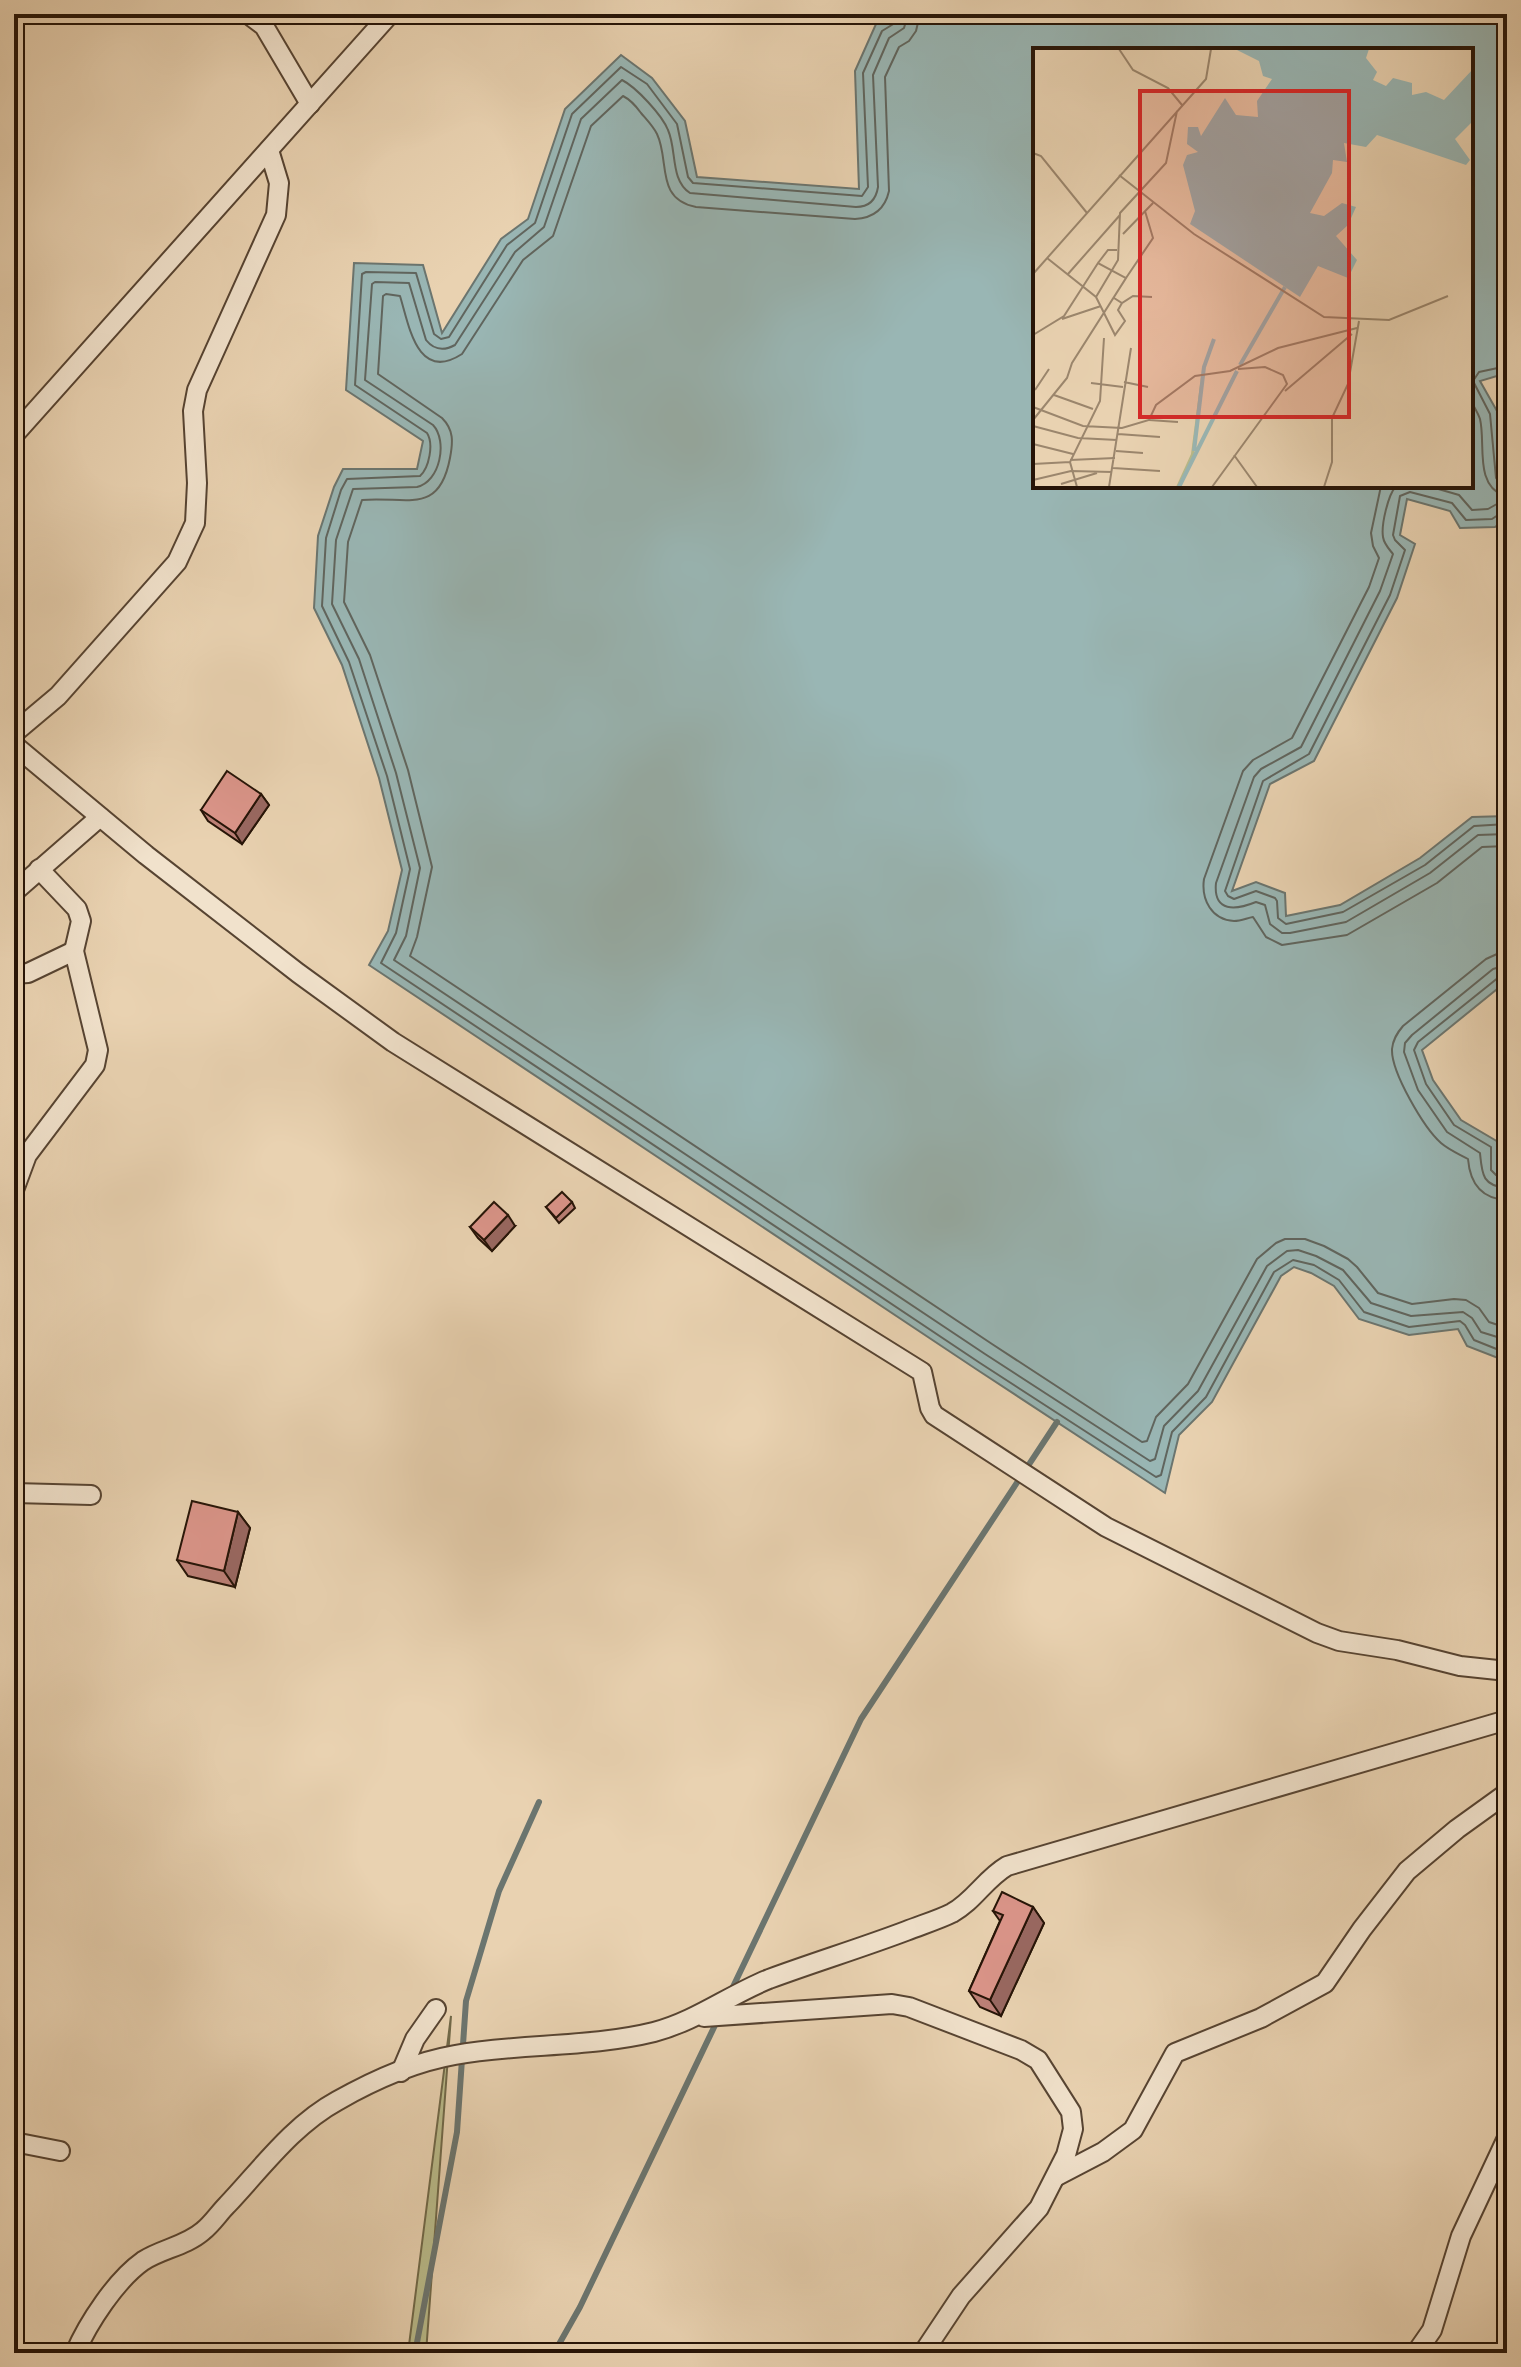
<svg xmlns="http://www.w3.org/2000/svg" width="1521" height="2367" font-family="'EB Garamond',serif">
<style>
.green{fill:#b9bb8a;stroke:#706848;stroke-width:2}
.water{fill:#99b6b4;stroke:#6b756f;stroke-width:2;fill-rule:evenodd}
.lines{fill:none;stroke-linecap:round;stroke-linejoin:round}
.shore{stroke:#60655e;stroke-width:2}
.stream{stroke:#6b756f;stroke-width:6}
.street-casing{stroke:#574432;stroke-width:22}
.street{stroke:#f1e2cc;stroke-width:18}
.wall{fill:#bc8077;stroke:#261407;stroke-width:2}
.shaded-wall{fill:#996861;stroke:#261407;stroke-width:2}
.building{fill:#db958a;stroke:#261407;stroke-width:2}
.inset-river{fill:none;stroke:#99b6b4;stroke-width:4}
.inset-road{fill:none;stroke:#9b866d;stroke-width:2}
.view{fill:#d62828;fill-opacity:0.15;stroke:#d62828;stroke-width:4}
.inset-edge{fill:none;stroke:#261407;stroke-width:4}
</style>
<rect width="100%" height="100%" fill="#e9d2b1"/>
<filter id="stains"><feTurbulence type="fractalNoise" baseFrequency=".0025" numOctaves="4"/><feColorMatrix values="0 0 0 0 .2 0 0 0 0 .09 0 0 0 0 .02 0 0 0 .5 -.17"/></filter>
<radialGradient id="worn" r=".72"><stop offset=".6" stop-color="#630" stop-opacity="0"/><stop offset="1" stop-color="#630" stop-opacity=".3"/></radialGradient>
<polygon class="green" points="451,2016 426,2353 408,2353"/>
<path class="water" d="M897 14H1507V373L1480 381 1497 411 1506 519 1495 527 1460 528 1450 511 1407 499 1400 535 1415 544 1397 598 1314 761 1270 784 1232 891 1256 882 1285 893 1286 916 1340 905 1420 858 1472 817 1507 816V981L1422 1050 1433 1080 1461 1120 1500 1143 1498 1167 1507 1171V1358H1498L1467 1346 1458 1329 1409 1335 1359 1319 1334 1286 1311 1273 1294 1267 1281 1276 1212 1402 1179 1435 1165 1493 976 1369 369 965 388 931 402 870 379 778 342 665 314 608 318 536 334 487 343 469H417L423 441 346 390 354 263 423 265 442 333 501 239 528 219 565 109 621 55 652 78 685 121 697 177 859 189 855 71 876 24ZM1035 50H1471V486H1035Z"/>
<g class="lines">
<g class="shore">
<path d="M898 14 895 23 882 31 863 73 868 187 862 196 693 183 688 177 677 124 647 84 621 67 572 114 535 223 507 245 449 337 441 339 434 334 416 273 366 272 362 274 355 385 427 433C434 444 429 468 420 476L347 479 341 490 326 538 322 606 349 662 387 776 410 869 396 933 381 963 980 1363 1156 1477 1161 1475 1172 1432 1206 1397 1274 1272 1293 1260 1314 1265 1339 1280 1364 1312 1409 1327 1460 1321 1465 1325 1474 1340 1499 1350H1507"/>
<path d="M908 14 904 28 889 38 873 75 878 187C876 200 869 207 856 207L690 193C670 180 677 150 668 130 662 115 636 87 622 80L581 119 544 227 515 252 455 345C444 351 434 350 426 340L409 283 375 282 372 284 365 380 433 425C448 441 440 482 417 487L353 489 336 540 332 604 359 659 396 773 420 868 406 936 394 960 985 1354 1150 1461 1155 1459 1164 1426 1198 1391 1267 1266 1287 1251 1298 1250 1316 1256 1343 1270 1371 1303 1411 1316 1463 1312 1472 1318 1481 1332 1507 1340"/>
<path d="M920 14 916 31 909 41 899 47 885 77 889 191C885 209 874 218 855 219L696 207C655 199 670 161 657 134 653 126 646 119 641 113 636 106 631 100 623 96L591 126 553 236 523 260 462 354C417 383 409 325 400 296L386 294 383 296 378 374 442 418C454 430 453 442 450 458 439 516 407 496 362 500L348 542 344 602 370 655 408 770 432 867 417 937 410 956 992 1344 1142 1442 1147 1441 1156 1417 1188 1384 1257 1259 1276 1243 1285 1239H1305L1324 1246 1348 1259 1357 1267 1378 1293 1412 1304 1454 1299 1466 1300 1479 1308 1489 1322 1507 1328"/>
<polyline points="1507,366 1479,372 1473,381 1490,414 1496,478 1500,483 1507,485"/>
<path d="M1381 486 1371 533 1373 546 1379 558 1369 587 1292 738 1253 760 1243 771 1204 879C1201 900 1212 920 1234 921 1241 921 1247 918 1253 917L1266 937 1282 945 1347 935 1437 883 1482 847 1507 846"/>
<path d="M1396 486C1388 495 1381 525 1383 537 1384 544 1389 549 1393 554L1380 591 1301 747 1261 769 1254 777 1216 883C1213 913 1236 910 1256 902L1265 905 1270 924 1282 933H1290L1346 922 1430 873 1478 835 1507 834"/>
<path d="M1428 486 1459 495 1472 510 1488 509 1504 500V496C1474 484 1486 444 1480 419 1478 413 1474 407 1471 401"/>
<polyline points="1507,512 1501,513 1492,519 1466,520 1452,503 1410,492 1400,496 1393,535 1395,540 1405,550 1390,595 1309,754 1263,781 1225,891 1228,896 1234,899 1256,891 1275,898 1277,901 1278,918 1286,924 1343,912 1425,865 1474,826 1507,824"/>
<path d="M1507 953 1497 954 1486 959 1403 1026C1397 1033 1393 1039 1392 1049 1391 1072 1424 1128 1441 1143 1449 1150 1459 1154 1468 1159 1470 1183 1481 1199 1507 1200"/>
<path d="M1507 965 1493 969 1412 1035 1405 1043 1404 1052 1418 1090 1447 1132 1480 1153C1482 1174 1482 1186 1507 1188"/>
<polyline points="1507,975 1499,977 1418,1042 1414,1050 1426,1084 1454,1125 1491,1147 1491,1170 1496,1175 1507,1178"/>
</g>
<g class="stream">
<polyline points="731,1991 861,1719 1057,1422"/>
<polyline points="415,2353 457,2132 466,2001 499,1891 539,1802"/>
<polyline points="554,2353 580,2307 718,2019"/>
</g>
<defs>
<g id="street">
<polyline points="248,14 264,26 310,104"/>
<polyline points="14,435 390,14"/>
<polyline points="14,733 58,696 177,562 195,523 197,483 193,411 197,390 276,215 279,183 269,150"/>
<polyline points="14,745 146,855 298,973 393,1042 922,1372 930,1408 934,1415 1106,1527 1317,1633 1339,1641 1397,1650 1460,1666 1507,1671"/>
<polyline points="14,892 100,817"/>
<polyline points="14,974 28,973 74,951"/>
<polyline points="14,1190 27,1155 95,1065 98,1050 74,951 81,921 77,909 39,869"/>
<polyline points="14,1493 91,1495"/>
<polyline points="704,2017 892,2004 909,2007 1021,2050 1038,2060 1071,2112 1073,2129 1066,2155 1039,2208 961,2296 923,2353"/>
<polyline points="401,2072 415,2039 436,2009"/>
<polyline points="14,2142 60,2151"/>
<polyline points="1057,2176 1103,2152 1133,2130 1175,2053 1261,2018 1325,1983 1362,1929 1407,1871 1457,1829 1507,1793"/>
<path d="M75 2353C88 2323 116 2280 143 2261 161 2249 186 2246 203 2231 212 2224 219 2213 227 2205 261 2169 293 2125 337 2101 372 2081 415 2062 455 2055 520 2043 589 2048 654 2032 696 2021 729 1995 769 1979 815 1962 861 1948 906 1931 921 1925 938 1920 952 1913 974 1901 985 1879 1007 1866L1507 1720"/>
<polyline points="1416,2353 1432,2330 1461,2236 1507,2138"/>
</g>
</defs>
<use href="#street" class="street-casing"/>
<use href="#street" class="street"/>
</g>
<g class="wall">
<polygon points="261,794 269,805 242,844 208,821 201,810"/>
<polygon points="572,1202 575,1208 559,1223 546,1207"/>
<polygon points="515,1226 492,1251 478,1238 470,1227"/>
<polygon points="238,1512 250,1528 235,1587 188,1576 177,1560"/>
<polygon points="1033,1907 1044,1923 1001,2016 980,2007 969,1991 1000,1921 993,1911"/>
</g>
<g class="shaded-wall">
<polygon points="261,794 269,805 242,844 235,833"/>
<polygon points="508,1215 515,1226 492,1251 484,1240"/>
<polygon points="238,1512 250,1528 235,1587 224,1571"/>
<polygon points="1033,1907 1044,1923 1001,2016 990,2000"/>
</g>
<g class="building">
<polygon points="227,771 261,794 235,833 201,810"/>
<polygon points="562,1192 572,1202 556,1218 546,1207"/>
<polygon points="494,1202 508,1215 484,1240 470,1227"/>
<polygon points="192,1501 238,1512 224,1571 177,1560"/>
<polygon points="1002,1892 1033,1907 990,2000 969,1991 1003,1915 993,1911"/>
</g>
<g transform="translate(1033 48)">
<rect width="440" height="440" fill="#e9d2b1"/>
<path d="M169 321 161 408 148 439H143L158 406Z" fill="#b9bb8a"/>
<path d="M202 1H336L333 10 344 24 340 32 353 38 360 30 379 35V47L393 44 411 52 440 21V73L422 91 437 112 433 117 344 87 333 99 311 95 314 114 300 112 299 125 277 165 291 168 309 155 323 159 315 177 303 188 324 212 315 230 285 218 267 249 157 176 162 163 150 117 154 107 165 104 154 96 155 79H165L168 88 192 50 203 67 225 69 224 53 239 31 230 28 226 13Z" fill="#99b6b4"/>
<path class="inset-river" d="M207 317 252 239M161 403 171 319 181 291M146 439 204 323"/>
<path class="inset-road" d="M86 1 100 22 135 40 149 57M0 105 8 108 54 165M86 127 161 186 291 269 356 272 415 248M90 186 120 155M14 210 63 249 82 287 92 273 85 262 89 255M65 215 75 202H84M0 226 173 31 178 1M35 226 87 167M93 230 120 190 112 163M63 249 85 212 87 165 133 115 144 63M81 250 89 255 100 248 119 249M29 271 68 258M0 287 31 268 65 215 93 230 39 315 34 330 0 372M91 334 115 339M58 335 90 339M2 342 16 321M252 343 319 286M21 347 60 361M0 359 50 378 89 380 116 372 123 357 162 328 197 323 245 300 324 280M116 372 145 374M0 378 45 390 84 392M85 386 127 389M0 396 40 406M83 403 110 405M201 407 224 439M37 412 82 410M0 416 37 414M80 420 127 423M0 432 38 423 79 424M28 436 64 425M44 439 37 414 67 353 71 290M71 439H117M76 439 98 300M179 439 254 336 250 327 232 319 205 321M291 439 299 414V370L315 336 326 273"/>
<path class="view" d="M107 43H316V369H107Z"/>
<rect width="440" height="440" class="inset-edge"/>
</g>
<rect width="1521" height="2367" fill="none" stroke="#e9d2b1" stroke-width="48"/>
<rect x="16" y="16" width="1489" height="2335" fill="none" stroke="#261407" stroke-width="4"/>
<rect x="24" y="24" width="1473" height="2319" fill="none" stroke="#261407" stroke-width="2"/>
<rect width="100%" height="100%" filter="url(#stains)"/>
<rect width="100%" height="100%" fill="url(#worn)"/>
</svg>
